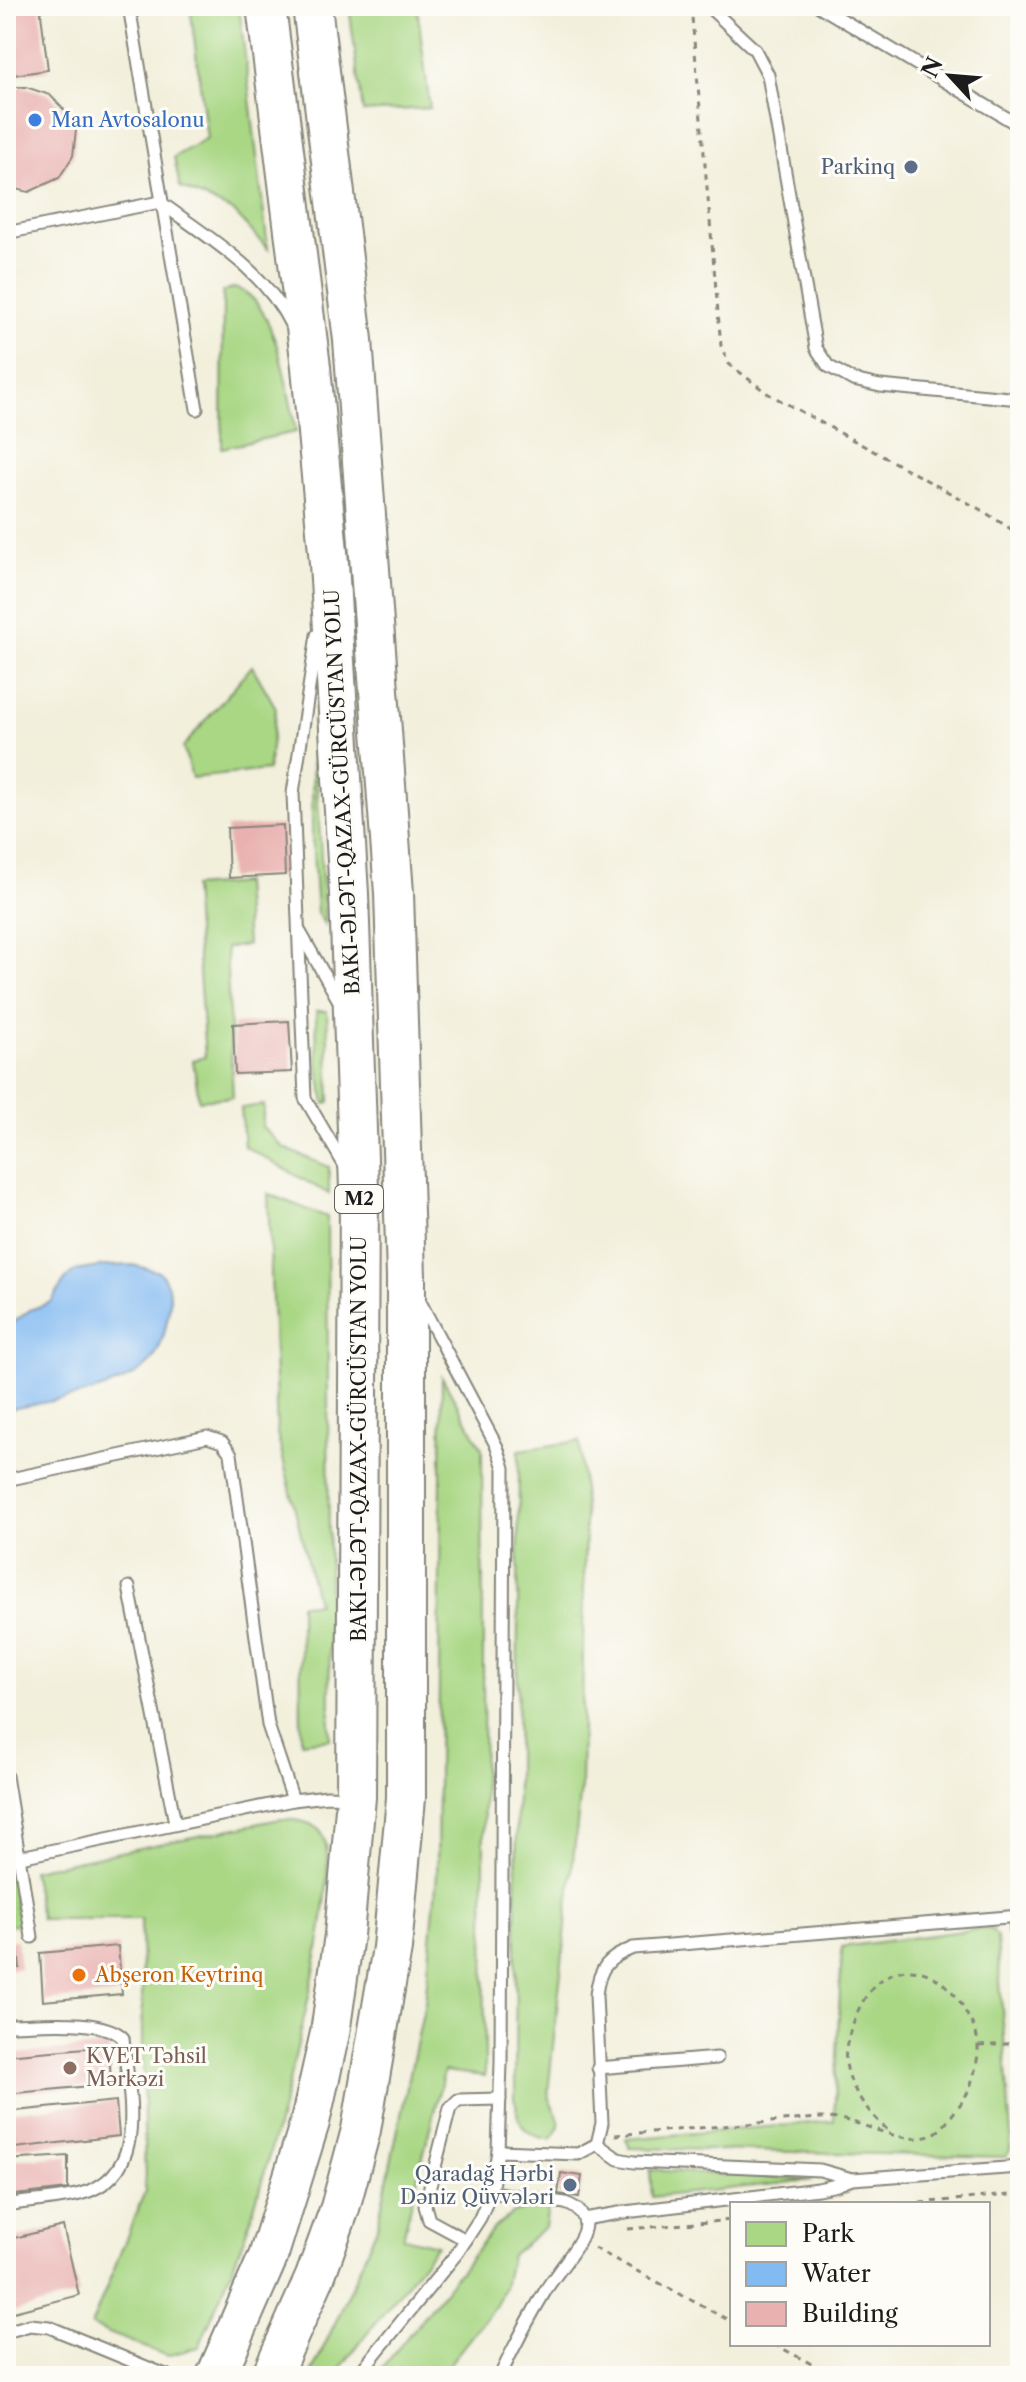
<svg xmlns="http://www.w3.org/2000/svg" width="1026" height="2382" font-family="'Libre Caslon Text',serif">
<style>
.green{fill:#a9d784;stroke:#627a50;stroke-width:2}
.water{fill:#82baf2;stroke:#4f6b87;stroke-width:2}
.building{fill:#e9b2b1}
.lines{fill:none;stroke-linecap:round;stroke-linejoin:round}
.service-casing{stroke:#87867c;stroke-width:15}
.motorway-casing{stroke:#87867c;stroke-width:42}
.path{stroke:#87867c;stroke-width:3;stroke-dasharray:6 6;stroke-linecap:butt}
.service{stroke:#fff;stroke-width:11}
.motorway{stroke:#fff;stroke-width:38}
.shop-dot{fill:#3f7fe0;stroke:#fdfcf7;stroke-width:3}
.service-dot{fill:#5c6f8a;stroke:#fdfcf7;stroke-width:3}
.food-dot{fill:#e8710a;stroke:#fdfcf7;stroke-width:3}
.education-dot{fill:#8d6e63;stroke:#fdfcf7;stroke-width:3}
.labels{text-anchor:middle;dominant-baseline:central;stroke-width:6;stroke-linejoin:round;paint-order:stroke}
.shield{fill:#fdfcf7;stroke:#605f5e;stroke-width:2}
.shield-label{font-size:18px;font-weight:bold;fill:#1c1c1c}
.shop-label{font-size:20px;fill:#366cbe;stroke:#fdfcf7;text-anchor:start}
.service-label{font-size:20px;fill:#4e5e75;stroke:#fdfcf7;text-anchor:end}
.street-label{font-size:20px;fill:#1c1c1c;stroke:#fdfcf7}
.food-label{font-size:20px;fill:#c56008;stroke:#fdfcf7;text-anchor:start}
.education-label{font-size:20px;fill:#785e54;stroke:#fdfcf7;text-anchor:start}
</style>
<rect width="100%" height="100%" fill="#fdfcf7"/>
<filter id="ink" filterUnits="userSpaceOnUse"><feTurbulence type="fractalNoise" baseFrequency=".0125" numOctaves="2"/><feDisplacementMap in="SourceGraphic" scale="16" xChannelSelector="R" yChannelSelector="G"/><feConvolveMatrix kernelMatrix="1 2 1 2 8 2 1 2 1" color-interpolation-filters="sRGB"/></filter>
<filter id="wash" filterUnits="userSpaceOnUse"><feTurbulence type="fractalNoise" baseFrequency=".006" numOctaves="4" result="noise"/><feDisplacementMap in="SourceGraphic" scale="32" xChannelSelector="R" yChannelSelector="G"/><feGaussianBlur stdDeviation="1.8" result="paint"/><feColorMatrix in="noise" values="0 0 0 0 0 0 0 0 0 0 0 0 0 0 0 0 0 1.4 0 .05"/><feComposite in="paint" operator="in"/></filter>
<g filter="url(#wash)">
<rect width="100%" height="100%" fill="#f2efdb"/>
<g class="green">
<polygon points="190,6 239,6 268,249 233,211 180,187 174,157 207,138"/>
<polygon points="349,6 417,6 430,108 363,112"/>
<path d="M232 288C275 290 289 398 296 432L222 448 223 292Z"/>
<polygon points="252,666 276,708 268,770 192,778 183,747"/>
<polygon points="313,719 325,925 317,913 312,836"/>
<polygon points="243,883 247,945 226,948 233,1097 199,1100 193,1060 205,1057 193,887"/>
<polygon points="316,1011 327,1011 330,1102 325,1104 317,1061"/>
<polygon points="264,1105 262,1127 284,1148 329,1167 329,1194 244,1146 241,1108"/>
<polygon points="268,1194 327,1217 330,1739 301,1742 300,1604 317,1603 277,1433"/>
<polygon points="442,1377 482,1448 485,2076 444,2071 403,2237 437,2245 334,2376 310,2376 344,2304 377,2227 425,2003 437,1875"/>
<path d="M580 1441 585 1520 581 1787 549 2083C549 2087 548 2092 549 2097 553 2116 569 2118 551 2139 523 2136 518 2124 515 2098L519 1450Z"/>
<path d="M280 1819C293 1820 310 1820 320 1831 353 1867 266 2174 247 2229 233 2269 215 2308 199 2347L167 2356 91 2326 145 2191 141 1919H41L32 1870Z"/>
<polygon points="10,1878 19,1924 6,1926 6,1879"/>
<polygon points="984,1928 992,1930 997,1937 1011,2138 1010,2150 1006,2157 630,2148 626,2139 834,2121 842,1947"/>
<polygon points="650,2170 813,2180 652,2197"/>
<polygon points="531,2208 548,2208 545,2227 511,2255 504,2287 496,2305 440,2376 376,2376 495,2227 513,2213"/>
</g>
<path class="water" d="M133 1265 160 1272C174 1291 171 1302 166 1325 163 1340 157 1358 144 1368 110 1395 47 1401 6 1410V1328L30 1310 51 1302 65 1280 75 1271 105 1266Z"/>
<g id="blocks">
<g class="building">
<polygon points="6,6 40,6 48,70 6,76"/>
<polygon points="13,87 26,87 50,95 72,118 76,130 73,156 59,178 29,192 6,187 6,89"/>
<polygon points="283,825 285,875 229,878 227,828"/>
<polygon points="289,1021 292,1072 235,1074 233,1024"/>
<polygon points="17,1940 20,1968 6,1970 6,1941"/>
<polygon points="118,1946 122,1994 43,2001 40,1953"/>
<polygon points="109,2046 111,2084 6,2094 6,2055"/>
<polygon points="116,2101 119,2136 6,2149 6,2112"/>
<polygon points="68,2156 68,2189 6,2196 6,2160"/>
<polygon points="561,2173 582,2176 579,2197 558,2194"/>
<polygon points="63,2226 79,2295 6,2314 6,2240"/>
</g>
</g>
</g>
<g filter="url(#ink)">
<use href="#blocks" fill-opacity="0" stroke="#87867c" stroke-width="2"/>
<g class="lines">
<defs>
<g id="service">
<polyline points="129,6 197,409"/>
<polyline points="708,6 755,50 768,75 816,348 828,366 853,380 880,386 1020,399"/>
<polyline points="819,6 1020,126"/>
<path d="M6 233 160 202C207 237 265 270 291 325"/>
<polyline points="317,635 293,793 305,1098 346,1168"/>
<polyline points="300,932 339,1001"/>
<polyline points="6,1480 207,1437 222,1442 231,1454 268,1725 293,1800"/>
<polyline points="129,1587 175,1823"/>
<polyline points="6,1776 32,1937"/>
<polyline points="6,1860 293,1800 327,1796 351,1797"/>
<polyline points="1015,1916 1020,2007"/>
<path d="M6 2025C35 2025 103 2017 123 2038 128 2091 152 2175 80 2194 56 2200 30 2201 6 2205"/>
<polyline points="598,2068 717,2058"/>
<polyline points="597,2144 618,2159 634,2162 820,2170 852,2179 1020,2167"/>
<path d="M498 2151 578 2154 597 2144 602 2123 596 1995C599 1967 608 1958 633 1948L1020 1916"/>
<path d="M491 2192 565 2203C577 2207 588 2216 584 2230 581 2244 556 2274 547 2288 530 2316 514 2346 500 2376"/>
<polyline points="584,2219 625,2212 818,2189 837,2185 852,2179"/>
<polyline points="466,2240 429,2220 425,2206 450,2108 458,2100 500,2099"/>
<polyline points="6,2332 30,2325 49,2327 168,2376"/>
<polyline points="357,2376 458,2252 480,2218 491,2192 498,2151 501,2063 504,1468 497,1447 418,1298"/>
</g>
<g id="motorway">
<polyline points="216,2376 268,2257 310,2122 330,2033 344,1935 356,1797 359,1189 349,894 329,563 311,367 266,6"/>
<polyline points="271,2376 315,2277 340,2208 361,2130 392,1948 406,1798 406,1277 394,893 353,340 312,6"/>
</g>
</defs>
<use href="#service" class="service-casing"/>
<use href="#motorway" class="motorway-casing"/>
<g class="path">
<polyline points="691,6 721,346 729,364 767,393 983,511 1020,535"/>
<polyline points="979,2046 1020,2043"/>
<path d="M615 2135 818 2118C828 2118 839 2118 848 2121 870 2126 896 2140 919 2138 935 2137 944 2127 952 2115 960 2105 967 2096 971 2084 978 2062 983 2041 970 2020 965 2012 961 2001 954 1994 915 1950 871 1971 854 2021 849 2034 844 2049 846 2063 850 2091 871 2116 891 2133"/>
<polyline points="908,2204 1020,2194"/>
<polyline points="628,2229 732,2220"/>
<polyline points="594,2248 732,2322"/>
<polyline points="774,2344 834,2376"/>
</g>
<use href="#service" class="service"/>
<use href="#motorway" class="motorway"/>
</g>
</g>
<circle class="shop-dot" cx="35" cy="120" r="8"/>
<g class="service-dot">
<circle cx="911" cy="167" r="8"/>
<circle cx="570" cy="2185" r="8"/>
</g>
<circle class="food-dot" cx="79" cy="1975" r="8"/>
<circle class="education-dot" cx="70" cy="2068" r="8"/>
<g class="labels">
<rect class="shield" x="335" y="1185" width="48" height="28" rx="6"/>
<g class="shield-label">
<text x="359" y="1199">M2</text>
</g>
<g class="shop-label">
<text x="51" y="120">Man Avtosalonu</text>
</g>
<g class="service-label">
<text x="895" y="167">Parkinq</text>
<text x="554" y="2174">Qaradağ Hərbi<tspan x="554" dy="23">Dəniz Qüvvələri</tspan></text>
</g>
<g class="street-label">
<text transform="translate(342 792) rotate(-93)">BAKI-ƏLƏT-QAZAX-GÜRCÜSTAN YOLU</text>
<text transform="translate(359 1439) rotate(-90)">BAKI-ƏLƏT-QAZAX-GÜRCÜSTAN YOLU</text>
</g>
<g class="food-label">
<text x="95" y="1975">Abşeron Keytrinq</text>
</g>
<g class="education-label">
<text x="86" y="2056">KVET Təhsil<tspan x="86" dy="23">Mərkəzi</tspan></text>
</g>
</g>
<rect width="1026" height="2382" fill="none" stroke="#fdfcf7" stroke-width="32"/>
<rect x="730" y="2202" width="260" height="144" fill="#fdfcf7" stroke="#a3a29f" stroke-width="2"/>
<rect x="746" y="2222" width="40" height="24" fill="#a9d784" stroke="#a3a29f" stroke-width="2"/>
<text x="802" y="2242" font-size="24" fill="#1c1c1c">Park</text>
<rect x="746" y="2262" width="40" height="24" fill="#82baf2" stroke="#a3a29f" stroke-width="2"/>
<text x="802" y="2282" font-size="24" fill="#1c1c1c">Water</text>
<rect x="746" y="2302" width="40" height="24" fill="#e9b2b1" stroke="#a3a29f" stroke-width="2"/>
<text x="802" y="2322" font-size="24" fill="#1c1c1c">Building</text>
<g transform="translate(950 76) rotate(296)" stroke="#fdfcf7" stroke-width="6" paint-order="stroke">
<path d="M0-6L14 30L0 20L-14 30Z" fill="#1c1c1c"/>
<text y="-12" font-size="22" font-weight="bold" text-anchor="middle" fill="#1c1c1c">N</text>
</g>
</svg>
